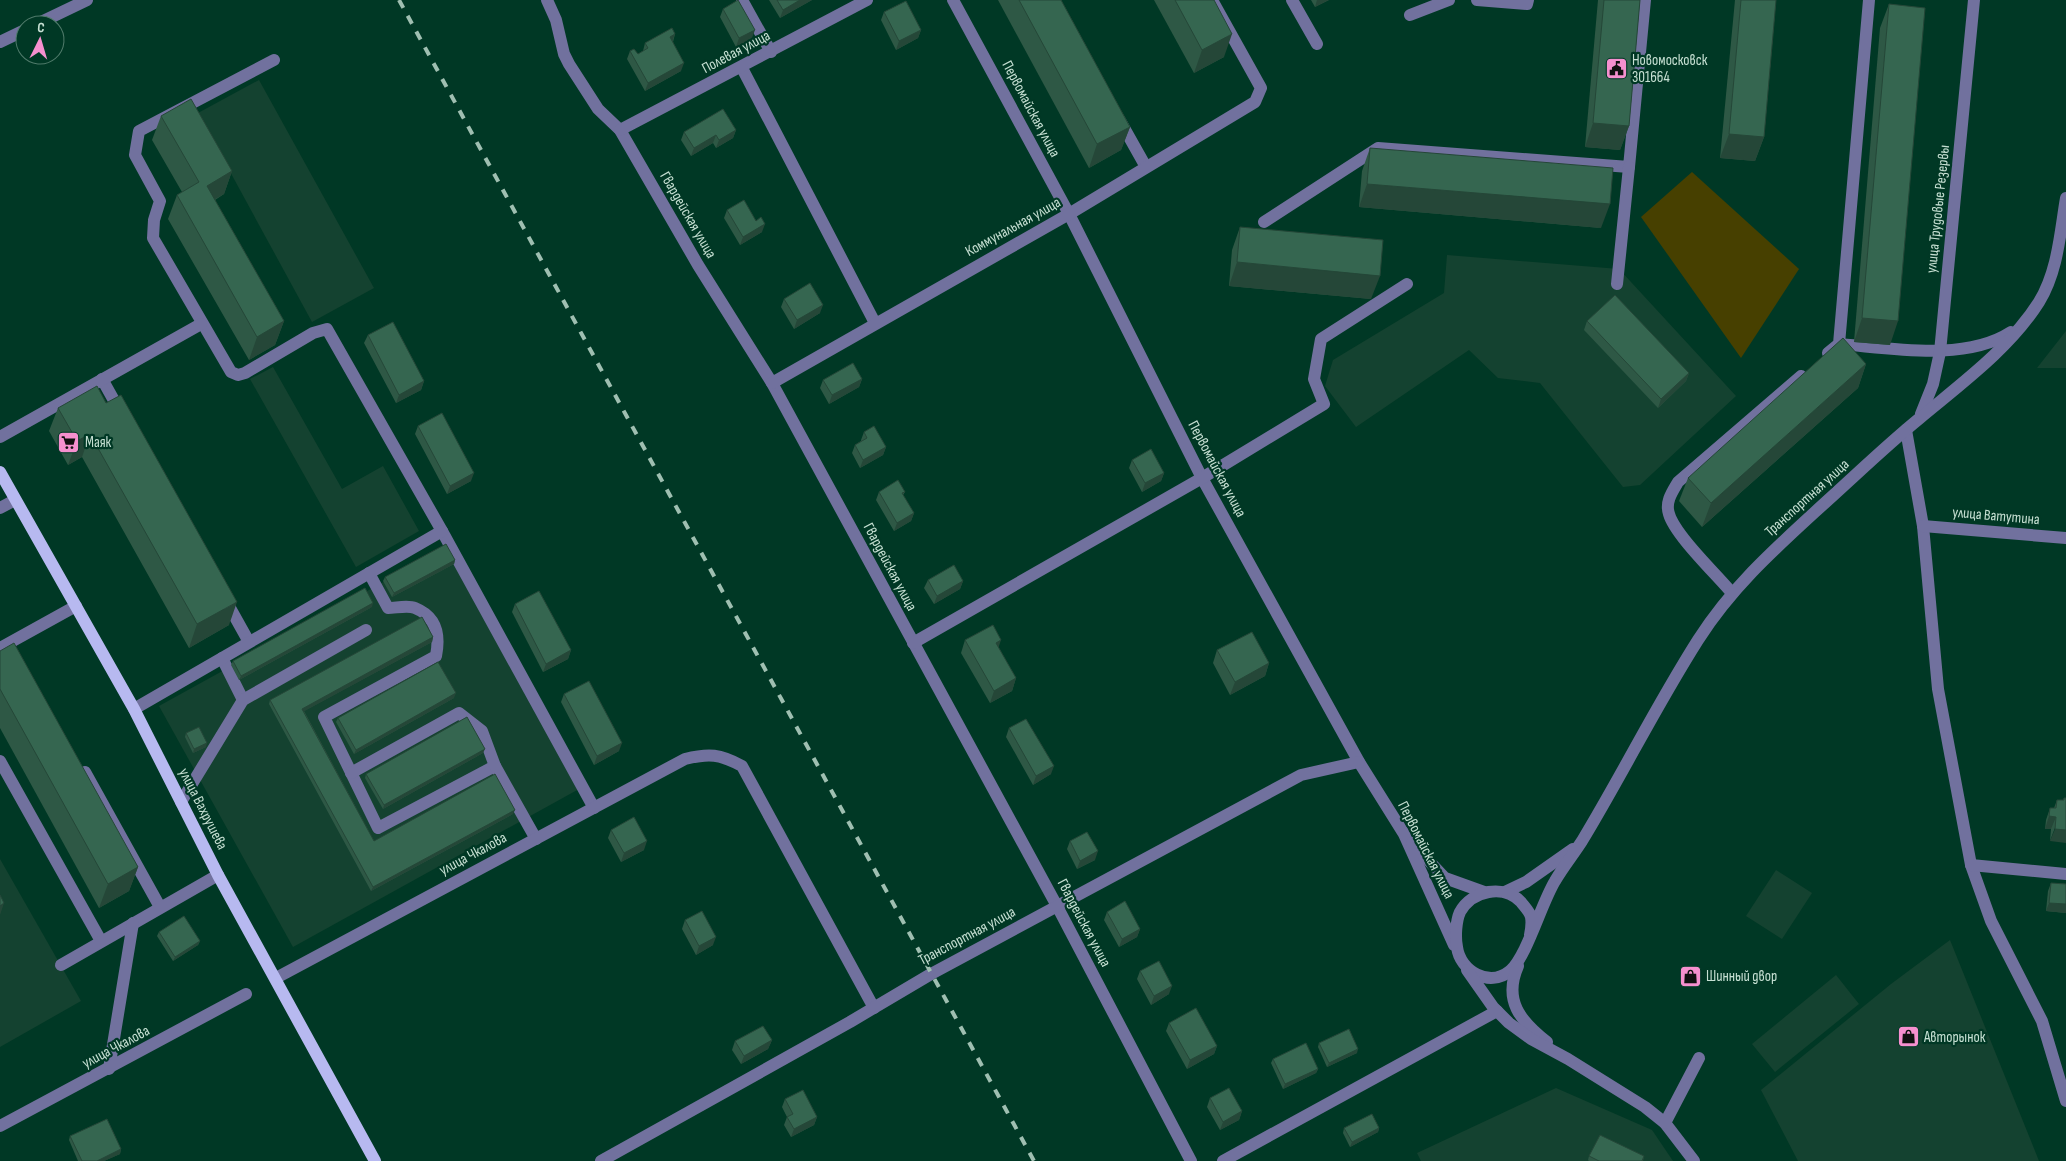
<svg xmlns="http://www.w3.org/2000/svg" width="2066" height="1161" font-family="'Sofia Sans Condensed',sans-serif">
<style>
.built{fill:#144230}
.green{fill:#474000}
.lines{fill:none;stroke-linecap:round;stroke-linejoin:round}
.minor{stroke:#71719e;stroke-width:12}
.major{stroke:#b7b9f0;stroke-width:12}
.rail{stroke:#9fbfb1;stroke-width:4;stroke-dasharray:9 9;stroke-linecap:butt}
.wall{fill:#2e5845}
.shaded-wall{fill:#254738}
.building{fill:#356650;stroke:#254738}
.labels{text-anchor:middle;dominant-baseline:central;stroke-width:4.5;stroke-linejoin:round;paint-order:stroke}
.street-label{font-size:15px;fill:#c6e0d3;stroke:#003825}
.poi-label{font-size:15px;fill:#c6e0d3;stroke:#003825;text-anchor:start}
</style>
<rect width="100%" height="100%" fill="#003825"/>
<g class="built">
<polygon points="259,80 374,288 312,322 198,113"/>
<polygon points="1447,255 1619,269 1736,396 1640,485 1623,487 1540,383 1498,378 1469,350 1356,427 1325,386 1333,360 1444,293"/>
<polygon points="2066,331 2066,368 2037,368"/>
<polygon points="273,367 342,489 383,466 419,531 356,567 250,379"/>
<polygon points="445,548 579,789 293,947 159,706"/>
<polygon points="0,859 81,1001 0,1047"/>
<polygon points="1776,870 1812,893 1782,939 1746,916"/>
<polygon points="1950,940 2039,1161 1798,1161 1761,1090 1891,984"/>
<polygon points="1836,975 1859,1004 1775,1072 1752,1044"/>
<polygon points="1556,1088 1652,1130 1673,1161 1421,1161 1417,1153"/>
</g>
<polygon class="green" points="1692,172 1799,269 1741,358 1641,217"/>
<g class="lines">
<g class="minor">
<polyline points="547,0 556,20 564,54 569,64 598,109 620,130 698,265 772,383 1057,906 1191,1161"/>
<polyline points="742,0 771,52"/>
<polyline points="953,0 1069,214 1202,478 1359,762 1404,834 1454,945"/>
<polyline points="1292,0 1317,44"/>
<polyline points="1477,0 1527,4 1528,0"/>
<polyline points="1410,15 1449,0"/>
<polyline points="35,25 87,0"/>
<polyline points="0,42 25,30"/>
<polyline points="274,60 139,131 135,155 160,201 154,220 153,238 231,372 238,375 245,373 313,333 327,329 442,531 594,808"/>
<polyline points="742,68 875,323"/>
<polyline points="1119,119 1146,167"/>
<polyline points="620,130 867,0"/>
<polyline points="1264,222 1378,148 1629,167 1645,0"/>
<polyline points="1617,284 1629,167"/>
<path d="M1839 344C1891 348 1965 362 2011 332"/>
<polyline points="1828,353 1839,344 1869,0"/>
<polyline points="102,379 121,413"/>
<polyline points="772,383 1069,214 1255,102 1261,88 1212,0"/>
<polyline points="1921,414 1933,384 1940,352 1974,0"/>
<polyline points="1906,430 1923,526 1938,689 1971,865 1991,921 2042,1021 2066,1101"/>
<polyline points="0,437 201,324"/>
<polyline points="0,508 15,500"/>
<polyline points="1923,526 2066,538"/>
<path d="M369 573 388 608C396 608 408 605 415 608 437 617 440 636 436 656L324 717 378 828 495 766"/>
<path d="M1731 592C1716 574 1675 535 1669 514 1665 502 1672 492 1678 482L1801 376"/>
<polyline points="225,599 249,642"/>
<polyline points="913,643 1202,478 1324,404 1314,379 1321,339 1407,284"/>
<polyline points="0,648 76,606"/>
<polyline points="222,658 243,700"/>
<polyline points="134,709 442,531"/>
<polyline points="0,761 101,941"/>
<polyline points="85,772 160,907"/>
<polyline points="351,773 459,713 482,731 495,766 536,839"/>
<polyline points="181,802 243,700 366,630"/>
<polyline points="1412,843 1445,878 1484,892"/>
<polyline points="1971,865 2066,874"/>
<polyline points="1505,892 1526,882 1573,849"/>
<path d="M1530 935C1531 930 1532 922 1531 917 1530 912 1524 906 1521 902 1504 884 1472 890 1460 912 1456 921 1455 937 1457 947 1460 971 1489 988 1510 971 1527 956 1541 904 1555 881 1563 867 1573 855 1582 841 1622 775 1656 706 1698 640 1734 584 1778 546 1827 501 1858 473 1888 444 1920 418 1962 383 2010 348 2039 302 2058 271 2060 233 2066 198"/>
<polyline points="61,965 218,875"/>
<path d="M1518 966C1503 1000 1520 1021 1547 1042"/>
<polyline points="1467,970 1493,1007 1509,1023 1531,1039 1568,1059 1645,1107 1665,1123 1694,1161"/>
<path d="M276 978 685 759C709 753 720 754 742 766L874 1008"/>
<polyline points="109,1069 133,923"/>
<polyline points="1665,1123 1699,1058"/>
<polyline points="0,1126 246,994"/>
<polyline points="601,1161 850,1022 931,974 1301,775 1359,762"/>
<polyline points="1223,1161 1497,1011"/>
</g>
<polyline class="major" points="0,472 134,709 218,875 375,1161"/>
<polyline class="rail" points="399,0 1034,1161"/>
</g>
<g class="wall">
<polygon points="769,0 812,0 780,18"/>
<polygon points="998,0 1061,0 1130,127 1121,150 1089,168"/>
<polygon points="1154,0 1214,0 1224,57 1194,73"/>
<polygon points="1311,0 1329,0 1315,7"/>
<polygon points="1598,0 1640,0 1629,126 1620,150 1585,147"/>
<polygon points="1735,0 1776,0 1764,137 1755,161 1720,158"/>
<polygon points="1889,4 1890,345 1854,342 1880,28"/>
<polygon points="723,9 752,38 736,47 720,17"/>
<polygon points="884,12 921,30 918,38 896,50 881,20"/>
<polygon points="675,34 673,42 681,71 645,91 627,59 630,51 638,54 643,51 645,43"/>
<polygon points="161,116 232,171 224,194 215,200 284,321 275,345 249,360 168,219 177,195 182,192 152,140"/>
<polygon points="736,130 733,138 716,148 713,143 691,156 681,140 684,132"/>
<polygon points="1370,148 1601,228 1359,207 1362,171"/>
<polygon points="727,210 762,232 740,245 724,218"/>
<polygon points="1240,227 1371,299 1229,286 1232,250"/>
<polygon points="784,299 820,313 794,329 781,307"/>
<polygon points="1587,321 1689,373 1686,381 1658,408 1584,330"/>
<polygon points="368,335 424,381 421,390 396,403 364,343"/>
<polygon points="1866,364 1858,388 1702,527 1679,501 1688,478"/>
<polygon points="862,379 859,387 829,404 820,388 823,380"/>
<polygon points="106,403 229,625 189,648 82,457 68,465 49,431 58,408"/>
<polygon points="418,426 471,481 447,494 415,434"/>
<polygon points="864,432 886,447 883,455 860,468 852,453 855,445 861,441 861,440"/>
<polygon points="1132,460 1164,473 1161,481 1142,492 1129,468"/>
<polygon points="879,492 905,492 903,495 914,513 911,521 894,531 876,500"/>
<polygon points="455,560 454,564 392,597 383,581 385,577"/>
<polygon points="928,580 963,581 960,589 934,604 924,588"/>
<polygon points="515,604 571,650 568,659 543,672 512,612"/>
<polygon points="372,607 239,680 231,665 233,661"/>
<polygon points="433,637 432,642 304,711 374,841 513,814 371,891 269,704 270,700"/>
<polygon points="965,640 998,648 1016,678 1012,691 990,703 961,653"/>
<polygon points="1217,650 1269,663 1265,676 1230,695 1213,663"/>
<polygon points="0,651 138,867 129,891 99,908 0,728"/>
<polygon points="564,694 619,751 594,765 561,702"/>
<polygon points="454,698 354,754 336,722 338,718"/>
<polygon points="1009,728 1051,774 1033,785 1006,737"/>
<polygon points="186,733 206,747 193,753 185,737"/>
<polygon points="483,753 383,809 365,778 366,774"/>
<polygon points="2064,798 2066,798 2050,841 2051,829 2045,829 2046,820 2050,808 2054,808 2057,800 2063,800"/>
<polygon points="611,830 644,850 621,862 608,838"/>
<polygon points="1070,841 1095,860 1077,869 1067,849"/>
<polygon points="2051,883 2066,884 2066,913 2046,911 2048,891"/>
<polygon points="1107,912 1140,929 1137,937 1119,947 1104,920"/>
<polygon points="685,920 713,945 696,955 682,929"/>
<polygon points="159,932 200,941 198,945 173,961 157,936"/>
<polygon points="1140,971 1169,994 1151,1005 1137,979"/>
<polygon points="1169,1023 1217,1046 1214,1054 1187,1069 1166,1031"/>
<polygon points="772,1040 768,1049 741,1064 732,1050 735,1041"/>
<polygon points="1319,1043 1357,1053 1327,1067 1318,1047"/>
<polygon points="1273,1059 1318,1069 1316,1073 1283,1089 1271,1063"/>
<polygon points="1210,1098 1242,1111 1239,1120 1220,1130 1207,1107"/>
<polygon points="785,1099 817,1117 814,1125 791,1137 784,1125 787,1117 782,1107"/>
<polygon points="1344,1128 1379,1128 1378,1132 1350,1147 1343,1133"/>
<polygon points="70,1136 121,1149 120,1154 104,1161 78,1161 69,1140"/>
<polygon points="1589,1156 1644,1156 1643,1161 1589,1161 1588,1160"/>
</g>
<g class="shaded-wall">
<polygon points="800,0 812,0 780,18 783,10"/>
<polygon points="1317,0 1329,0 1315,7"/>
<polygon points="755,30 752,38 736,47 739,38"/>
<polygon points="921,30 918,38 896,50 899,41"/>
<polygon points="675,34 672,42 670,37"/>
<polygon points="1232,34 1224,57 1194,73 1202,50"/>
<polygon points="684,63 681,71 645,91 648,83"/>
<polygon points="1593,123 1629,126 1620,150 1585,147"/>
<polygon points="1130,127 1121,150 1089,168 1097,144"/>
<polygon points="736,130 733,138 716,148 719,140"/>
<polygon points="1729,134 1764,137 1755,161 1720,158"/>
<polygon points="716,135 713,143 691,156 694,148"/>
<polygon points="232,171 224,194 198,209 207,186"/>
<polygon points="1367,184 1610,204 1601,228 1359,207"/>
<polygon points="765,224 762,232 740,245 743,237"/>
<polygon points="1237,262 1380,276 1371,299 1229,286"/>
<polygon points="823,305 820,313 794,329 797,320"/>
<polygon points="1862,318 1898,321 1890,345 1854,342"/>
<polygon points="284,321 275,345 249,360 257,337"/>
<polygon points="1866,364 1858,388 1702,527 1711,503"/>
<polygon points="1689,373 1686,381 1658,408 1661,399"/>
<polygon points="862,379 859,387 829,404 832,395"/>
<polygon points="424,381 421,390 396,403 399,395"/>
<polygon points="90,434 82,457 68,465 77,441"/>
<polygon points="886,447 883,455 860,468 863,460"/>
<polygon points="474,473 471,481 447,494 450,486"/>
<polygon points="1164,473 1161,481 1142,492 1145,483"/>
<polygon points="914,513 911,521 894,531 897,523"/>
<polygon points="455,560 454,564 392,597 394,593"/>
<polygon points="963,581 960,589 934,604 937,596"/>
<polygon points="237,602 229,625 189,648 197,624"/>
<polygon points="373,603 372,607 239,680 241,676"/>
<polygon points="433,637 432,642 301,713 302,709"/>
<polygon points="1001,640 997,652 996,643"/>
<polygon points="571,650 568,659 543,672 546,664"/>
<polygon points="1269,663 1265,676 1230,695 1235,682"/>
<polygon points="1016,678 1012,691 990,703 994,691"/>
<polygon points="456,693 454,698 354,754 356,750"/>
<polygon points="207,743 206,747 193,753 194,749"/>
<polygon points="622,743 619,751 594,765 597,756"/>
<polygon points="485,749 483,753 383,809 384,805"/>
<polygon points="1054,766 1051,774 1033,785 1036,776"/>
<polygon points="515,810 513,814 371,891 373,887"/>
<polygon points="2049,816 2056,817 2051,829 2045,829"/>
<polygon points="2055,829 2066,830 2066,843 2050,841"/>
<polygon points="647,841 644,850 621,862 624,853"/>
<polygon points="1098,851 1095,860 1077,869 1080,861"/>
<polygon points="138,867 129,891 99,908 108,884"/>
<polygon points="4,903 0,915 0,906"/>
<polygon points="2049,903 2066,904 2066,913 2046,911"/>
<polygon points="1140,929 1137,937 1119,947 1122,939"/>
<polygon points="716,937 713,945 696,955 699,946"/>
<polygon points="200,941 198,945 173,961 175,957"/>
<polygon points="1172,986 1169,994 1151,1005 1154,996"/>
<polygon points="772,1040 768,1049 741,1064 744,1056"/>
<polygon points="1217,1046 1214,1054 1187,1069 1190,1060"/>
<polygon points="1358,1049 1357,1053 1327,1067 1329,1063"/>
<polygon points="1318,1069 1316,1073 1283,1089 1285,1084"/>
<polygon points="1242,1111 1239,1120 1220,1130 1223,1122"/>
<polygon points="817,1117 814,1125 791,1137 794,1129"/>
<polygon points="1379,1128 1378,1132 1350,1147 1352,1142"/>
<polygon points="121,1149 120,1154 104,1161 97,1161"/>
</g>
<g class="building">
<polygon points="738,0 755,30 739,38 723,9"/>
<polygon points="777,0 800,0 783,10"/>
<polygon points="1019,0 1061,0 1130,127 1097,144"/>
<polygon points="1175,0 1214,0 1232,34 1202,50"/>
<polygon points="1604,0 1640,0 1629,126 1593,123"/>
<polygon points="1741,0 1776,0 1764,137 1729,134"/>
<polygon points="906,1 921,30 899,41 884,12"/>
<polygon points="1889,4 1925,8 1898,321 1862,318"/>
<polygon points="672,28 675,34 670,37 684,63 648,83 630,51 634,49 638,54 648,48 645,43"/>
<polygon points="191,99 232,171 207,186 284,321 257,337 177,195 199,182 161,116"/>
<polygon points="723,109 736,130 719,140 716,135 694,148 684,132"/>
<polygon points="1370,148 1613,168 1610,204 1367,184"/>
<polygon points="744,200 756,221 761,217 765,224 743,237 727,210"/>
<polygon points="1240,227 1383,240 1380,276 1237,262"/>
<polygon points="810,283 823,305 797,320 784,299"/>
<polygon points="1615,295 1689,373 1661,399 1587,321"/>
<polygon points="393,322 424,381 399,395 368,335"/>
<polygon points="1843,338 1866,364 1711,503 1688,478"/>
<polygon points="853,363 862,379 832,395 823,380"/>
<polygon points="97,386 106,403 121,395 237,602 197,624 90,434 77,441 58,408"/>
<polygon points="442,413 474,473 450,486 418,426"/>
<polygon points="874,426 886,447 863,460 855,445 867,438 864,432"/>
<polygon points="1151,449 1164,473 1145,483 1132,460"/>
<polygon points="898,480 905,492 902,493 914,513 897,523 879,492"/>
<polygon points="446,544 455,560 394,593 385,577"/>
<polygon points="954,565 963,581 937,596 928,580"/>
<polygon points="365,588 373,603 241,676 233,661"/>
<polygon points="539,591 571,650 546,664 515,604"/>
<polygon points="422,617 433,637 302,709 374,841 495,774 515,810 373,887 270,700"/>
<polygon points="993,625 1001,640 996,643 1016,678 994,691 965,640"/>
<polygon points="1252,632 1269,663 1235,682 1217,650"/>
<polygon points="14,643 138,867 108,884 0,689 0,651"/>
<polygon points="438,662 456,693 356,750 338,718"/>
<polygon points="589,681 622,743 597,756 564,694"/>
<polygon points="467,717 485,749 384,805 366,774"/>
<polygon points="1026,719 1054,766 1036,776 1009,728"/>
<polygon points="199,727 207,743 194,749 186,733"/>
<polygon points="2064,798 2066,798 2066,830 2055,829 2056,817 2049,816 2050,808 2056,808 2057,800 2064,800"/>
<polygon points="634,817 647,841 624,853 611,830"/>
<polygon points="1087,832 1098,851 1080,861 1070,841"/>
<polygon points="2051,883 2066,884 2066,904 2049,903"/>
<polygon points="0,895 4,903 0,906"/>
<polygon points="1125,901 1140,929 1122,939 1107,912"/>
<polygon points="702,911 716,937 699,946 685,920"/>
<polygon points="184,916 200,941 175,957 159,932"/>
<polygon points="1159,961 1172,986 1154,996 1140,971"/>
<polygon points="1196,1008 1217,1046 1190,1060 1169,1023"/>
<polygon points="763,1026 772,1040 744,1056 735,1041"/>
<polygon points="1349,1029 1358,1049 1329,1063 1319,1043"/>
<polygon points="1306,1043 1318,1069 1285,1084 1273,1059"/>
<polygon points="1229,1088 1242,1111 1223,1122 1210,1098"/>
<polygon points="803,1090 817,1117 794,1129 787,1117 793,1114 785,1099"/>
<polygon points="1372,1114 1379,1128 1352,1142 1344,1128"/>
<polygon points="107,1119 121,1149 97,1161 82,1161 70,1136"/>
<polygon points="1600,1135 1644,1156 1642,1161 1599,1161 1589,1156"/>
</g>
<defs>
<symbol id="civic-square" viewBox="-11 -11 22 22"><rect x="-9" y="-9" width="18" height="18" rx="4" fill="#f690cf" stroke="#003825"/><path d="M-.6-6.5H3V-4.5H.6V-3L4-1V1h2V6H-6V1h2V-1L-.6-3ZM-1.2 2.5V6h2.4V2.5Z" fill="#111"/></symbol>
<symbol id="supermarket-square" viewBox="-11 -11 22 22"><rect x="-9" y="-9" width="18" height="18" rx="4" fill="#f690cf" stroke="#003825"/><path d="M-6-5.5h2.5l.6 2H6L4.5 2H-2.5L-4.4-4H-6ZM-1.5 3.2a1.3 1.3 0 1 0 .1 0ZM3 3.2a1.3 1.3 0 1 0 .1 0Z" fill="#111"/></symbol>
<symbol id="shop-square" viewBox="-11 -11 22 22"><rect x="-9" y="-9" width="18" height="18" rx="4" fill="#f690cf" stroke="#003825"/><path d="M-5-2.5h2.3a2.7 3.5 0 0 1 5.4 0H5L5.5 6h-11ZM-1.5-2.5h3a1.5 2.3 0 0 0-3 0Z" fill="#111"/></symbol>
</defs>
<g fill-rule="evenodd">
<use href="#civic-square" x="1604" y="56" width="25" height="25"/>
<use href="#supermarket-square" x="56" y="430" width="25" height="25"/>
<use href="#shop-square" x="1678" y="964" width="25" height="25"/>
<use href="#shop-square" x="1896" y="1024" width="25" height="25"/>
</g>
<g class="labels">
<g class="street-label">
<text transform="translate(736 52) rotate(-28)">Полевая улица</text>
<text transform="translate(1031 109) rotate(62)">Первомайская улица</text>
<text transform="translate(1938 209) rotate(-84)">улица Трудовые Резервы</text>
<text transform="translate(688 215) rotate(60)">Гвардейская улица</text>
<text transform="translate(1013 227) rotate(-29)">Коммунальная улица</text>
<text transform="translate(1217 469) rotate(62)">Первомайская улица</text>
<text transform="translate(1807 498) rotate(-42)">Транспортная улица</text>
<text transform="translate(1996 516) rotate(5)">улица Ватутина</text>
<text transform="translate(890 567) rotate(62)">Гвардейская улица</text>
<text transform="translate(203 809) rotate(63)">улица Вахрушева</text>
<text transform="translate(1426 850) rotate(63)">Первомайская улица</text>
<text transform="translate(473 854) rotate(-28)">улица Чкалова</text>
<text transform="translate(1084 923) rotate(62)">Гвардейская улица</text>
<text transform="translate(967 936) rotate(-28)">Транспортная улица</text>
<text transform="translate(116 1047) rotate(-28)">улица Чкалова</text>
</g>
<g class="poi-label">
<text x="1632" y="60">Новомосковск<tspan x="1632" dy="17">301664</tspan></text>
<text x="85" y="442">Маяк</text>
<text x="1706" y="976">Шинный двор</text>
<text x="1924" y="1037">Авторынок</text>
</g>
</g>
<g transform="translate(40 40) rotate(5)"><circle r="24" fill="#003825" stroke="#4f7b6b"/>
<path d="M0-4L9 19L0 12L-9 19Z" fill="#f690cf"/>
<text y="-8" font-size="14" font-weight="bold" text-anchor="middle" fill="#c6e0d3">С</text>
</g>
</svg>
